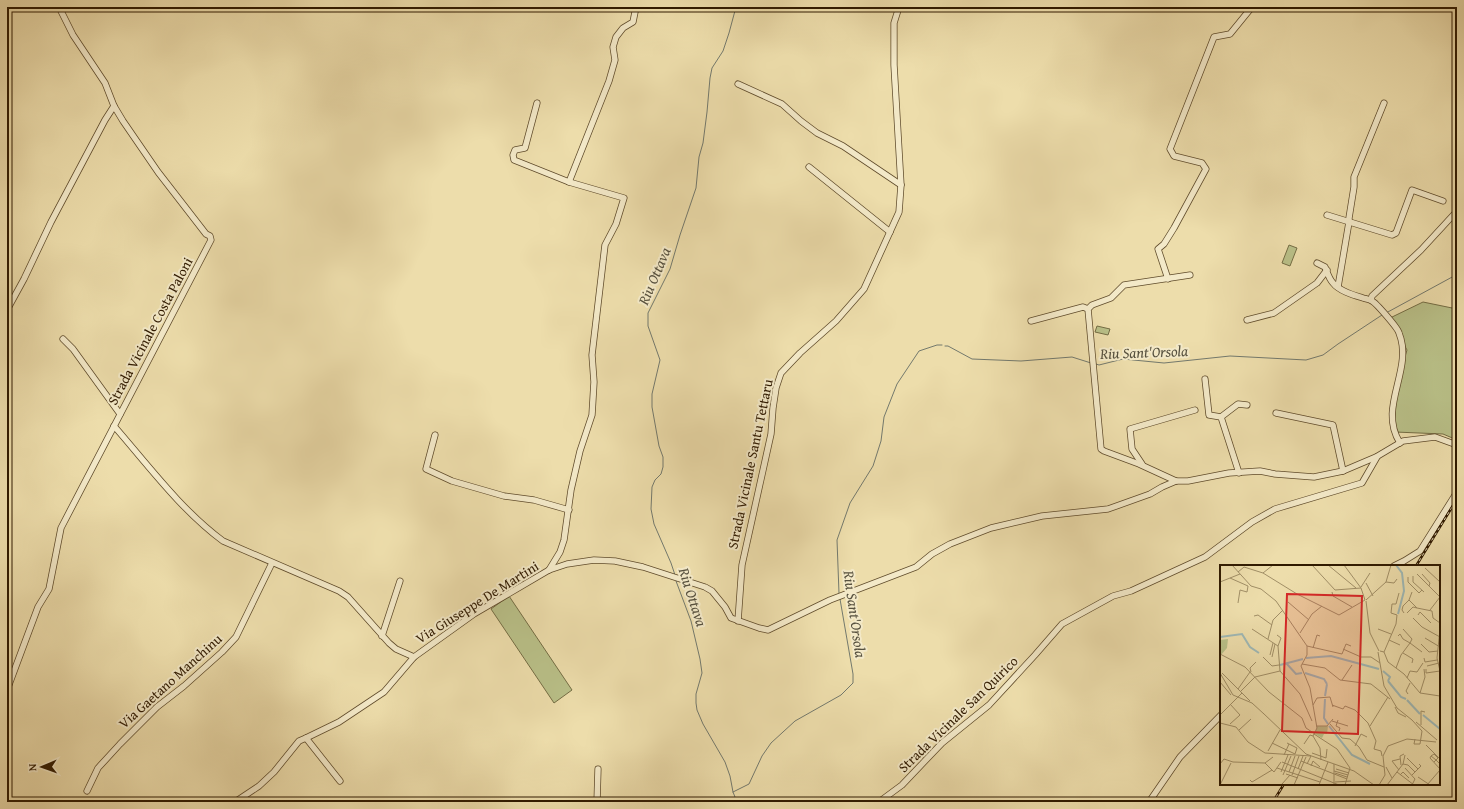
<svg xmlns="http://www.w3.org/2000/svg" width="1464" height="809" font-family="'Gentium Book Plus',serif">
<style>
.green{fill:#b9c088;stroke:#746d44}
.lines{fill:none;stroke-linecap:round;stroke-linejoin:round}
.stream{stroke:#73796d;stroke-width:1}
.minor-casing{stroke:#5f4b2b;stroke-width:7}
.minor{stroke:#f3e9c8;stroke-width:5.5}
.rail-casing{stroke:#301a00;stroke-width:2.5}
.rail{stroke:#f3e9c8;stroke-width:1;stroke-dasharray:3;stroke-linecap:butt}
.labels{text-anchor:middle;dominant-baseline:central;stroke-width:4;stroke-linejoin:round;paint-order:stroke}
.street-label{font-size:14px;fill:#301a00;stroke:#f3e9c8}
.water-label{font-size:15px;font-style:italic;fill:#57513f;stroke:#f3e9c8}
.inset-river{fill:none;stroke:#9fb8b5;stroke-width:2}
.inset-road{fill:none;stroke:#a18f67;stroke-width:1}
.view{fill:#d62828;fill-opacity:0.15;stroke:#d62828;stroke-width:2}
.inset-edge{fill:none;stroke:#301a00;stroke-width:2}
</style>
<rect width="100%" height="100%" fill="#edddab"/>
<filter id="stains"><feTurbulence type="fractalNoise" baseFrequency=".005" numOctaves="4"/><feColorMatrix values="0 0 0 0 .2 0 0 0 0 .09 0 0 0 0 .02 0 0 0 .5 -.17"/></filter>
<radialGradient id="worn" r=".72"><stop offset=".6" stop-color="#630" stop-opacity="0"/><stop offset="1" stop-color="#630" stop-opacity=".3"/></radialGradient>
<g class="green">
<polygon points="1289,245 1297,248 1290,266 1282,263"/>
<polygon points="1423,302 1457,309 1457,440 1443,434 1395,432 1394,426 1397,383 1407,350 1390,318"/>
<polygon points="1097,326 1110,329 1108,335 1095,332"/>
<polygon points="509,596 572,690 554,703 491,609"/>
</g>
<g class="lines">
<g class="stream">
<polyline points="1386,313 1454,276 1457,273"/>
<polyline points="945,346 948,346 972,359 1021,361 1072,357 1091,363"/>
<polyline points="1096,364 1099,365 1123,359 1164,363 1230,356 1306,360 1323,355 1338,344 1382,315"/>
<polyline points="675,575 671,563 654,524 651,509 652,487 655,480 661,474 663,467 663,457 659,446 652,407 652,394 660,360 648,326 648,313 670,269 680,235 696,188 699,157 703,143 707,112 710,78 712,68 723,51 729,33 736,7"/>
<polyline points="676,581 691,621 700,659 702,673 696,694 696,703 697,710 703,724 725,762 730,776 733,792 737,802"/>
<polyline points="839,593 837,540 850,503 873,466 881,441 884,417 897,384 919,351 937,345 942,345"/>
<polyline points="733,792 749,784 762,756 771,743 795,721 841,695 853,683 853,674 840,599"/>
</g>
<defs>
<g id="minor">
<polyline points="738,84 782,104 801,121 817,133 843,146 901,185"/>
<polyline points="537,103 525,148 515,150 513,155 514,160 569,182 624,198 616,224 605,245 592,355 594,382 592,415 580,451 571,490 564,540 560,552 549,570"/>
<polyline points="809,167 890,232"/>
<polyline points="569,182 609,81 615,60 613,47 616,37 623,28 633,22 636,7"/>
<polyline points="1327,215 1392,235 1396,233 1412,190 1443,201"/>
<path d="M1317 263 1325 267C1327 272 1329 279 1333 283 1339 291 1353 295 1363 298 1366 299 1369 299 1372 301 1376 303 1398 328 1399 333 1414 370 1377 407 1400 443"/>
<polyline points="1168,279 1158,249 1164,244 1174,228 1206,169 1202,163 1174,156 1170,149 1214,37 1230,34 1252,7"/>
<polyline points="1338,287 1349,222 1349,218 1354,187 1354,177 1384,103"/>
<polyline points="1371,300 1372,296 1421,250 1457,211"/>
<polyline points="7,310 24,279 51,222 105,120 114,106"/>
<polyline points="1247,320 1274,313 1317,283 1327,270"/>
<polyline points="1031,321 1083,307 1088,309"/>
<polyline points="63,339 73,349 120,414"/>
<polyline points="1205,379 1209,415 1221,417 1239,473"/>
<polyline points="1276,413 1333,425 1343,471"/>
<polyline points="1221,417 1238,404 1247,405"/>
<path d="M114 426C148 465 181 510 223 541L339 591 348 597 389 643 396 649 414 657"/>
<polyline points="435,435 426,469 452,481 504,496 534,500 569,510"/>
<polyline points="1142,464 1132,449 1130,429 1195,410"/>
<polyline points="1176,481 1139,464 1104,451 1101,449 1088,309 1092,305 1111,298 1124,285 1190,275"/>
<polyline points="1394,566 1404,561 1420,551 1457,492"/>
<polyline points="738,621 742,565 771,434 773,408 776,388 781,373 800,353 836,321 864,289 899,212 901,185 894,65 894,23 899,7"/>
<polyline points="382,636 400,581"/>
<polyline points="7,690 38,607 49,589 61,528 211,240 210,236 206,234 158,172 123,121 114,106 105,83 73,35 59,7"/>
<polyline points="306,738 340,781"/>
<polyline points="87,791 98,768 120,744 157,707 184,686 222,652 236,637 272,563"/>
<polyline points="235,802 259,786 274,772 299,741 306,738 339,722 384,692 414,657 474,614 549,570 567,564 594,560 615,561 643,567 705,587 712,591 725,607 731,618 759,628 768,630 830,600 916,567 932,554 950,544 991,528 1042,516 1108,509 1150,494 1162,487 1176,481 1188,481 1229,473 1260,471 1275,474 1314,477 1343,471 1376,457 1403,441 1435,437 1457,445"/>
<polyline points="597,802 598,769"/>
<polyline points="879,802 902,785 942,743 989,705 1035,655 1062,624 1113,596 1131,591 1205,557 1252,522 1275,509 1362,483 1377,457"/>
<polyline points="1149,802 1180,757 1221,715"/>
</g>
</defs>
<use href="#minor" class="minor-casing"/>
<use href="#minor" class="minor"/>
<defs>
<g id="rail">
<polyline points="1416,566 1457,499"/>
<polyline points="1273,802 1284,784"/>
</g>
</defs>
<use href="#rail" class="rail-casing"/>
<use href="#rail" class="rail"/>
</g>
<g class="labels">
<g class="street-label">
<text transform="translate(150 331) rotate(-62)">Strada Vicinale Costa Paloni</text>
<text transform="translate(750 464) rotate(-78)">Strada Vicinale Santu Tettaru</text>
<text transform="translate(477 602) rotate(-32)">Via Giuseppe De Martini</text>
<text transform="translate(170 681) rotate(-42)">Via Gaetano Manchinu</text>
<text transform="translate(958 714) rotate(-44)">Strada Vicinale San Quirico</text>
</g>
<g class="water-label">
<text transform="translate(654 276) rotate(-67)">Riu Ottava</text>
<text transform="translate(1144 352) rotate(-2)">Riu Sant'Orsola</text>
<text transform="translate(693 597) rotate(72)">Riu Ottava</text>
<text transform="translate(855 614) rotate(82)">Riu Sant'Orsola</text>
</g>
</g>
<g transform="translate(1220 565)">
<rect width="220" height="220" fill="#edddab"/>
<path d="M8 74 7 83 1 90 0 75ZM97 161H108L107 169H104L102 173 95 169Z" fill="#b9c088"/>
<path class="inset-river" d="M176 0 182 8 184 26 178 49M0 72 22 69 30 82 39 88M86 93 111 91 159 104M66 98 76 109 82 108M60 100 83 94M163 106 170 112 168 116M85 108 104 114 107 119M168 116 181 132 186 134M105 131 107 119M105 134 104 153 108 159M187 135 200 149M203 150 220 164M109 161 132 190 150 199"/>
<path class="inset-road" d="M12 0 31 21 41 24 56 36 87 81V90L81 101 90 123 97 163 93 171 100 183 101 195M92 0 115 25 141 23M108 0 136 23M124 0 141 23 145 35M205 3 220 17M18 7 24 2 43 8 77 29 119 50 145 35M43 8 53 0M197 9 220 32 210 45M202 9 210 18 209 21M193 11V17L204 27M188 12V17L199 28 202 25M10 13 28 21 27 27 20 25 18 38M0 17 20 9M166 17 174 18 177 14M146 18 153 31M141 22 150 8M112 27 113 31 132 42M192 27 189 35 197 43 212 46 213 53 220 58M146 35 166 17 171 0M146 36 150 68 159 86M68 37 89 55M184 48 182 45 183 41 189 35M187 48 193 42 197 43M198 50 200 47 211 58M34 51 38 50 52 60M193 53 202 62 220 72M32 64 58 81 60 106 80 129 92 156M158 64 171 69M183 64 192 74 190 78M220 64 217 93 220 106M80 68 92 49 102 41M57 70 61 73 58 81M178 71 180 69 183 74 190 78M205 73 220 82M48 74 53 55 63 45M169 75 180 80M201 79 209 87 218 86M87 81 122 89 126 79 131 81M93 83 97 70 100 71M123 84 141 92H151L160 98M160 86 164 87 168 97 184 109 200 128 220 131M158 87 164 121 177 143 192 155M164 87 176 59 177 50 171 48 172 39H176L179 28M183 88 193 94 192 98M0 89 25 102 49 127 82 153 86 163 95 169M50 90 53 78M43 92 52 101 59 100M52 92 55 79M204 93 205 97 217 95M82 99 105 103 120 115 151 119 170 134M207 101 219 98M176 103 181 90 190 78 202 87M206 104V108L220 106M31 107 30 103 36 97M0 108 13 130 32 138 44 149M2 108 30 136M187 113 190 106 197 107 203 98M122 115 132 100M0 117 11 130M18 124 30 107M21 126 35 112 60 106M200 128 205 112 204 104M188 129 186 126 190 118M10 139 20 150 10 159M93 140 97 133 110 132 113 142M112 140 123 144 125 141 135 145 148 158 156 176 154 184 161 186 162 191M175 142 178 148 186 152M43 148 86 189 134 206 154 220M0 150 22 128M118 155 116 161 120 163 119 166M192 155 202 166 200 179H194L195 174M112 156 128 161M196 157 217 175M0 158 16 162 28 177 45 188 91 191 87 199M110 159 122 173 130 174 139 182 147 195 164 202M201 160V146L205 147M96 161H107L113 154M150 161 168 132M19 165 31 154M94 169 117 184 130 203 125 220M52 178 75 189 77 183 67 178M84 179 90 170 93 171M206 180 220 194M135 181 141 169 147 172M48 186 60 165M92 188 106 193 107 184M64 190 69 179M211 191 210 193 220 204M187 193 198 204M81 196 127 214M62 197 119 220M214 197 218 193 214 189 211 191 216 195 220 199M45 198 54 207 61 197M0 199 4 194 13 197 45 198 53 192M114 199V219M183 199 188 200 195 207M181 200 180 191 184 189M91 201 93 196 100 202M166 202 172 213M57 203 100 217M185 203 195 214 192 220M78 204 83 191M116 204 129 208M179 205 172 196 180 194M114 206 128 210M61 207 68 190M69 207 75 191M177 207 194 220M115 208 127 212M66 209 78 213M63 210 71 191M72 210 79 191M180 210 183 207 189 213M192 210 201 201 199 199M198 212 210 220M30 215 32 217 52 205M115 217 131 216M62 219 70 210M0 220 11 198M74 220 86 192M99 220 108 197M159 220 165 210 163 191 168 181 187 174 216 177M167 220 183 199 185 190M207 220 220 205"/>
<path class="view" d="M67 29 142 31 138 169 62 166Z"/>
<rect width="220" height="220" class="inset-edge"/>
</g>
<rect width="1464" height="809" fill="none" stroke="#edddab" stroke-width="24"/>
<rect x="8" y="8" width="1448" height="793" fill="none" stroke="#301a00" stroke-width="2"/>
<rect x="12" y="12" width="1440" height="785" fill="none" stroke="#301a00"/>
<g transform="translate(42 767) rotate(268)" stroke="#f3e9c8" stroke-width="3" paint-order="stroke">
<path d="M0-3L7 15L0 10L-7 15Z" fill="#301a00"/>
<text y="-6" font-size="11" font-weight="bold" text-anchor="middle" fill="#301a00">N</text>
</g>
<rect width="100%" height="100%" filter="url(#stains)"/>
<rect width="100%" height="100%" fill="url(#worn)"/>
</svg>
